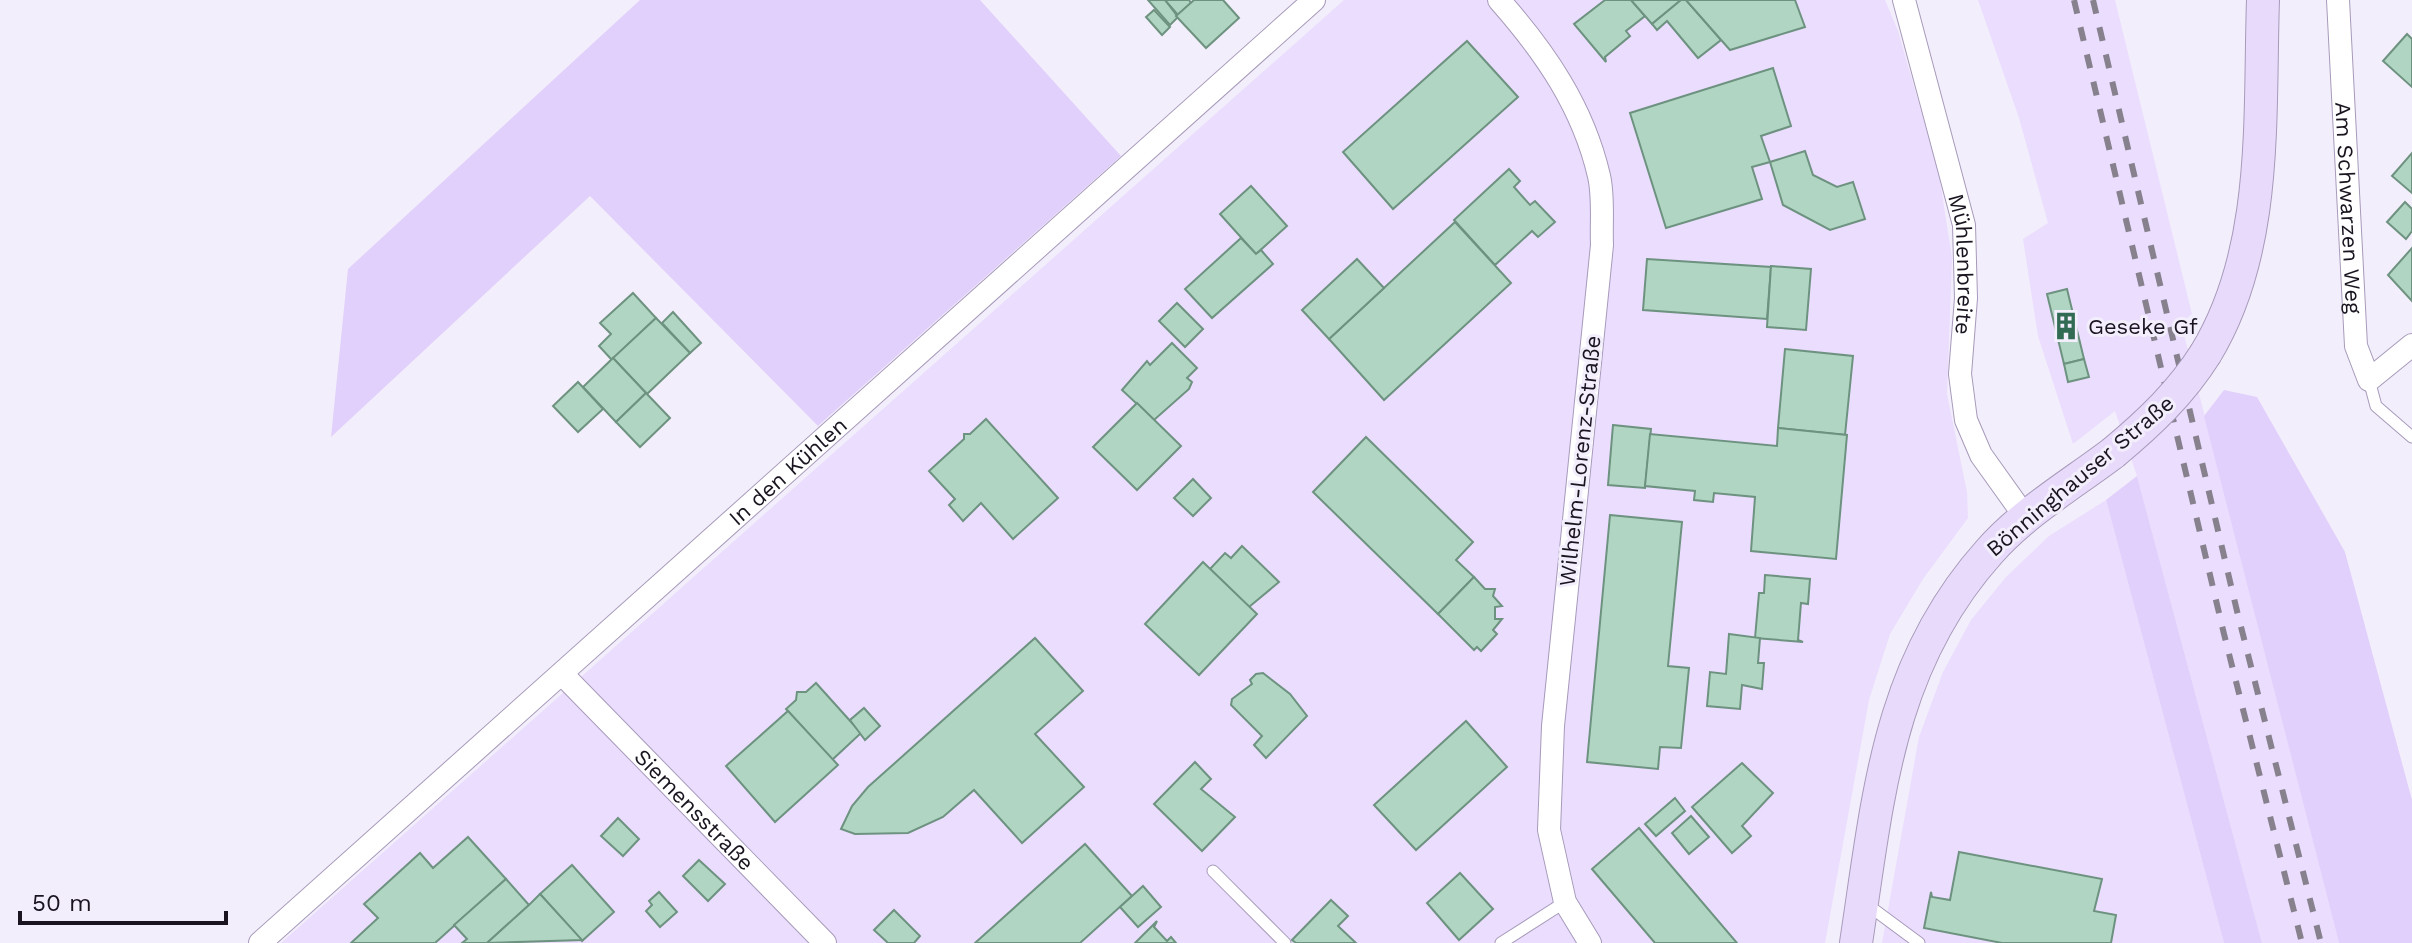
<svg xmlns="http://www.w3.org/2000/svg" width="2412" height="943" font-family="'Work Sans',sans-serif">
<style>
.built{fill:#eaddfe}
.green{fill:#e1d0fb}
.building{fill:#b0d6c3;stroke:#6e9280;stroke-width:2}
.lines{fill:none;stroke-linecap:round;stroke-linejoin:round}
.lane-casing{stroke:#a79aba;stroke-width:13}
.street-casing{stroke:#a79aba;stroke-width:24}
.secondary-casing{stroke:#a79aba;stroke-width:34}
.lane{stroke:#fff;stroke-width:11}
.street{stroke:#fff;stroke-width:22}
.secondary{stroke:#e8dafb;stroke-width:32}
.rail{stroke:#86818d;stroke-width:6;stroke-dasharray:14 14;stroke-linecap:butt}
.secondary-bridge-casing{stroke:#a79aba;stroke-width:34;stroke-linecap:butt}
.secondary-bridge{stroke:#e8dafb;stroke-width:32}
.labels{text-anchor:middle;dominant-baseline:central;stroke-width:6;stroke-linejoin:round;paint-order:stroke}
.street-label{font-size:22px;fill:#19141f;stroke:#f3eefb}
.poi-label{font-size:22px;fill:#19141f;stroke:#f3eefb;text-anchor:start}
</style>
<rect width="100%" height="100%" fill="#f3eefb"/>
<g class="built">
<polygon points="1344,0 1885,0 1898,31 1939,174 1952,258 1947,394 1967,492 1968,518 1923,579 1890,634 1869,700 1825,943 281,943"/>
<polygon points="1978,0 2115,0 2192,314 2181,323 2339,943 2262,943 2137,476 2115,411 2073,444 2038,336 2023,239 2048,223 2019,118"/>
<polygon points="2106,500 2224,943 1882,943 1919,737 1943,672 1971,620 2006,577 2049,536"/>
</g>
<g class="green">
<polygon points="640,0 980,0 1121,156 818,426 590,196 331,437 348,269"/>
<polygon points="2224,390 2257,397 2345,552 2412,800 2412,943 2339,943 2204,416"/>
<polygon points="2137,476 2262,943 2224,943 2106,500"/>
</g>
<g class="building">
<polygon points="1148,0 1165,0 1178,17 1170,25"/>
<polygon points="1165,0 1189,0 1191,3 1178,15"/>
<polygon points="1194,0 1223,0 1239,18 1206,48 1176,16"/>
<polygon points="1605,0 1631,0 1645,16 1626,31 1630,36 1605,57 1606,62 1574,24"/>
<polygon points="1631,0 1681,0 1652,24"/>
<polygon points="1681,0 1686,0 1721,40 1698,58 1667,21 1657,30 1652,24"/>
<polygon points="1686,0 1795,0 1805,27 1730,50"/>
<polygon points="1154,10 1170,27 1162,35 1146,17"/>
<polygon points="2407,34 2412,39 2412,87 2383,61"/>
<polygon points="1467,41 1518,97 1393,209 1343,152"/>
<polygon points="1773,68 1791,126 1761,136 1770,162 1752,167 1762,199 1666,228 1630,113"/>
<polygon points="1805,151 1813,175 1837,187 1853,182 1865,219 1830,230 1783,205 1770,162"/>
<polygon points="2412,153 2412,193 2392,176"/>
<polygon points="1509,169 1520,181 1514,187 1530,205 1535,201 1555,222 1538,237 1532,231 1495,265 1454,220"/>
<polygon points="1251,186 1287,226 1256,254 1220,214"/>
<polygon points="2405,202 2412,209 2412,231 2406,239 2387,222"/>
<polygon points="1455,222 1511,283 1384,400 1329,339"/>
<polygon points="1241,238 1256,254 1261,250 1273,264 1212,318 1185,289"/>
<polygon points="2412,248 2412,301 2388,275"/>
<polygon points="1357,259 1384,288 1329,339 1302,310"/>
<polygon points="1647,259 1771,267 1767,319 1643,310"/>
<polygon points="1771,266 1811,269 1806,330 1767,327"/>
<polygon points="2067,289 2084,359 2064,364 2047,294"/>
<polygon points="633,293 656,318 612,360 599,346 611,334 600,323"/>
<polygon points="1177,303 1203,329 1185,347 1159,321"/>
<polygon points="673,312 701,343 690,353 662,323"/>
<polygon points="656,318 690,353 647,394 613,358"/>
<polygon points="1172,343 1197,368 1187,378 1192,382 1189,389 1154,420 1122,390 1147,361 1150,365"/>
<polygon points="1785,349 1853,356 1845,435 1778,428"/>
<polygon points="613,358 646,393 616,422 583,387"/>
<polygon points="2084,359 2089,377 2068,382 2064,364"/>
<polygon points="578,382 603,409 578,432 553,406"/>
<polygon points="646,393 670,418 640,447 616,422"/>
<polygon points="1137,403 1181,446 1137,490 1093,447"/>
<polygon points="986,419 1058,498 1013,539 981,503 963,521 949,505 955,499 929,471 964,439 964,434 970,434"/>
<polygon points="1613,425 1651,429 1645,488 1608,485"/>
<polygon points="1778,428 1847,435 1836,559 1751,551 1755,497 1714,493 1713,502 1694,500 1695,491 1645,486 1650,434 1777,446"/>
<polygon points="1366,437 1473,542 1456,560 1474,577 1438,614 1313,492"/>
<polygon points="1193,479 1211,498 1193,516 1174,498"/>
<polygon points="1610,515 1682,522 1668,666 1689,668 1681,748 1660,747 1658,769 1587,762"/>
<polygon points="1242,546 1279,582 1249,607 1210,569 1225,553 1231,558"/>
<polygon points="1203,562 1257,614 1199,675 1145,624"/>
<polygon points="1765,575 1810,579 1808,604 1801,603 1798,640 1803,642 1755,638 1759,593 1764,593"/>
<polygon points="1474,577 1485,589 1495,589 1493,596 1502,606 1495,607 1495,619 1502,619 1493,630 1497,634 1481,651 1477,647 1474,650 1438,614"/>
<polygon points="1729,634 1760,638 1758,663 1764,663 1762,689 1742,685 1740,709 1707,706 1710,672 1726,674"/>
<polygon points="1035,638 1083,691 1035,734 1084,787 1022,843 974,790 943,817 908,833 855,834 841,829 852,806 868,787"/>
<polygon points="1263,673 1290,694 1307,716 1266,758 1254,745 1262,736 1231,705 1232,699 1252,684 1250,680 1256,674"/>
<polygon points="816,683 861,733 832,760 786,709 796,700 797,692 806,692"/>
<polygon points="864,708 880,726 865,740 850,720"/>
<polygon points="788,711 838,765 775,822 726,766"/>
<polygon points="1466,721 1507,767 1416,850 1374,805"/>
<polygon points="1195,762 1211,779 1201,789 1235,817 1202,851 1154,804"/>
<polygon points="1742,763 1773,793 1742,826 1751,836 1732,853 1692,807"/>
<polygon points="1675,798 1685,811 1656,836 1645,824"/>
<polygon points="1691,816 1709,837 1689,854 1672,833"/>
<polygon points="618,818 639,839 623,856 601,836"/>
<polygon points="1639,828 1650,841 1737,943 1655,943 1592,869"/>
<polygon points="468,837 506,879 435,943 351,943 378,918 364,904 420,853 433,868"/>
<polygon points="1085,844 1132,896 1080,943 975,943"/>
<polygon points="1959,852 2102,879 2094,911 2116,915 2111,943 2002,943 1924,928 1931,892 1932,897 1950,900"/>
<polygon points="699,860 725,884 708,901 683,876"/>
<polygon points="572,865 614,912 582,941 540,894"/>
<polygon points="1460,873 1493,909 1459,940 1427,903"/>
<polygon points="506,879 529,905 487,943 462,943 467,939 454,925"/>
<polygon points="1143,886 1161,907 1138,927 1120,907"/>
<polygon points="659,892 677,912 660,927 646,911 652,905 649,901"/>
<polygon points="540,894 582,940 487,943 529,905"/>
<polygon points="1331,900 1348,916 1338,926 1356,943 1296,943 1292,940"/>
<polygon points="894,910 920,936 914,943 888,943 874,930"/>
<polygon points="1157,921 1154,927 1167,941 1171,937 1176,943 1135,943"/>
</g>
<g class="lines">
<defs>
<g id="lane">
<polyline points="2369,380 2376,406 2412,437"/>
<polyline points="1213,871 1285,943"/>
<polyline points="1865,903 1919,943"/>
<polyline points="1501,943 1565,902"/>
</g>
<g id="street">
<path d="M1499 0C1545 52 1583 107 1599 176 1604 197 1601 223 1602 245L1553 726 1549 830 1565 902 1590 943"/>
<path id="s1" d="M1904 0 1964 225 1966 298 1960 374 1966 420 1981 455 2026 518"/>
<path id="s2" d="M2338 0 2356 346 2369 380 2412 345"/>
<path id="s3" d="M563 675 825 943"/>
<path id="s4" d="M260 943 1314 0"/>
</g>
<g id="secondary">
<path d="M2206 353C2269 249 2259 117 2263 0"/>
<path d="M1856 943C1878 799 1887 666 1989 552 2023 513 2072 484 2113 453"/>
</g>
</defs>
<use href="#lane" class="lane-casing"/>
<use href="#street" class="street-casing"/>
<use href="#secondary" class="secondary-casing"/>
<use href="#lane" class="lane"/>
<use href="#street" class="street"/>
<use href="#secondary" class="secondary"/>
<g class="rail">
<polyline points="2074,0 2224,634 2302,943"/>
<polyline points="2093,0 2237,611 2321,943"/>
</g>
<defs>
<path id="secondary-bridge" d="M2113 453C2149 423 2181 393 2206 353"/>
</defs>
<use href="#secondary-bridge" class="secondary-bridge-casing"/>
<use href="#secondary-bridge" class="secondary-bridge"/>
</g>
<defs>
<symbol id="building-bare" viewBox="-9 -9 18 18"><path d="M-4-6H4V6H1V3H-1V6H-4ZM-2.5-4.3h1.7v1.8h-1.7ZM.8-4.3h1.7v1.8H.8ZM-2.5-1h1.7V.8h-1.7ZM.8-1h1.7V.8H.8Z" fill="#326b53" stroke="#f3eefb" stroke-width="2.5" paint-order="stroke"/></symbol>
</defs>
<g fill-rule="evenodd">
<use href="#building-bare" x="2046" y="306" width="40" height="40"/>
</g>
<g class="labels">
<g class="street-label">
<text stroke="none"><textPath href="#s2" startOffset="208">Am Schwarzen Weg</textPath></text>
<text stroke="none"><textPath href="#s1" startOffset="272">Mühlenbreite</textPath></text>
<text transform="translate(1580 461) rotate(-84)">Wilhelm-Lorenz-Straße</text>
<text stroke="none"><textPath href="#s4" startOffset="708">In den Kühlen</textPath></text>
<text transform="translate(2080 476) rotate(-40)">Bönninghauser Straße</text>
<text stroke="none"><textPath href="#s3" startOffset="188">Siemensstraße</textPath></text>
</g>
<g class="poi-label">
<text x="2088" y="326">Geseke Gf</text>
</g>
</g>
<path d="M20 911v12h206v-12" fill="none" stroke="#19141f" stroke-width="4"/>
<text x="32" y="911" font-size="24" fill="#19141f" stroke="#f3eefb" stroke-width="6" paint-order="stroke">50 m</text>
</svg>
